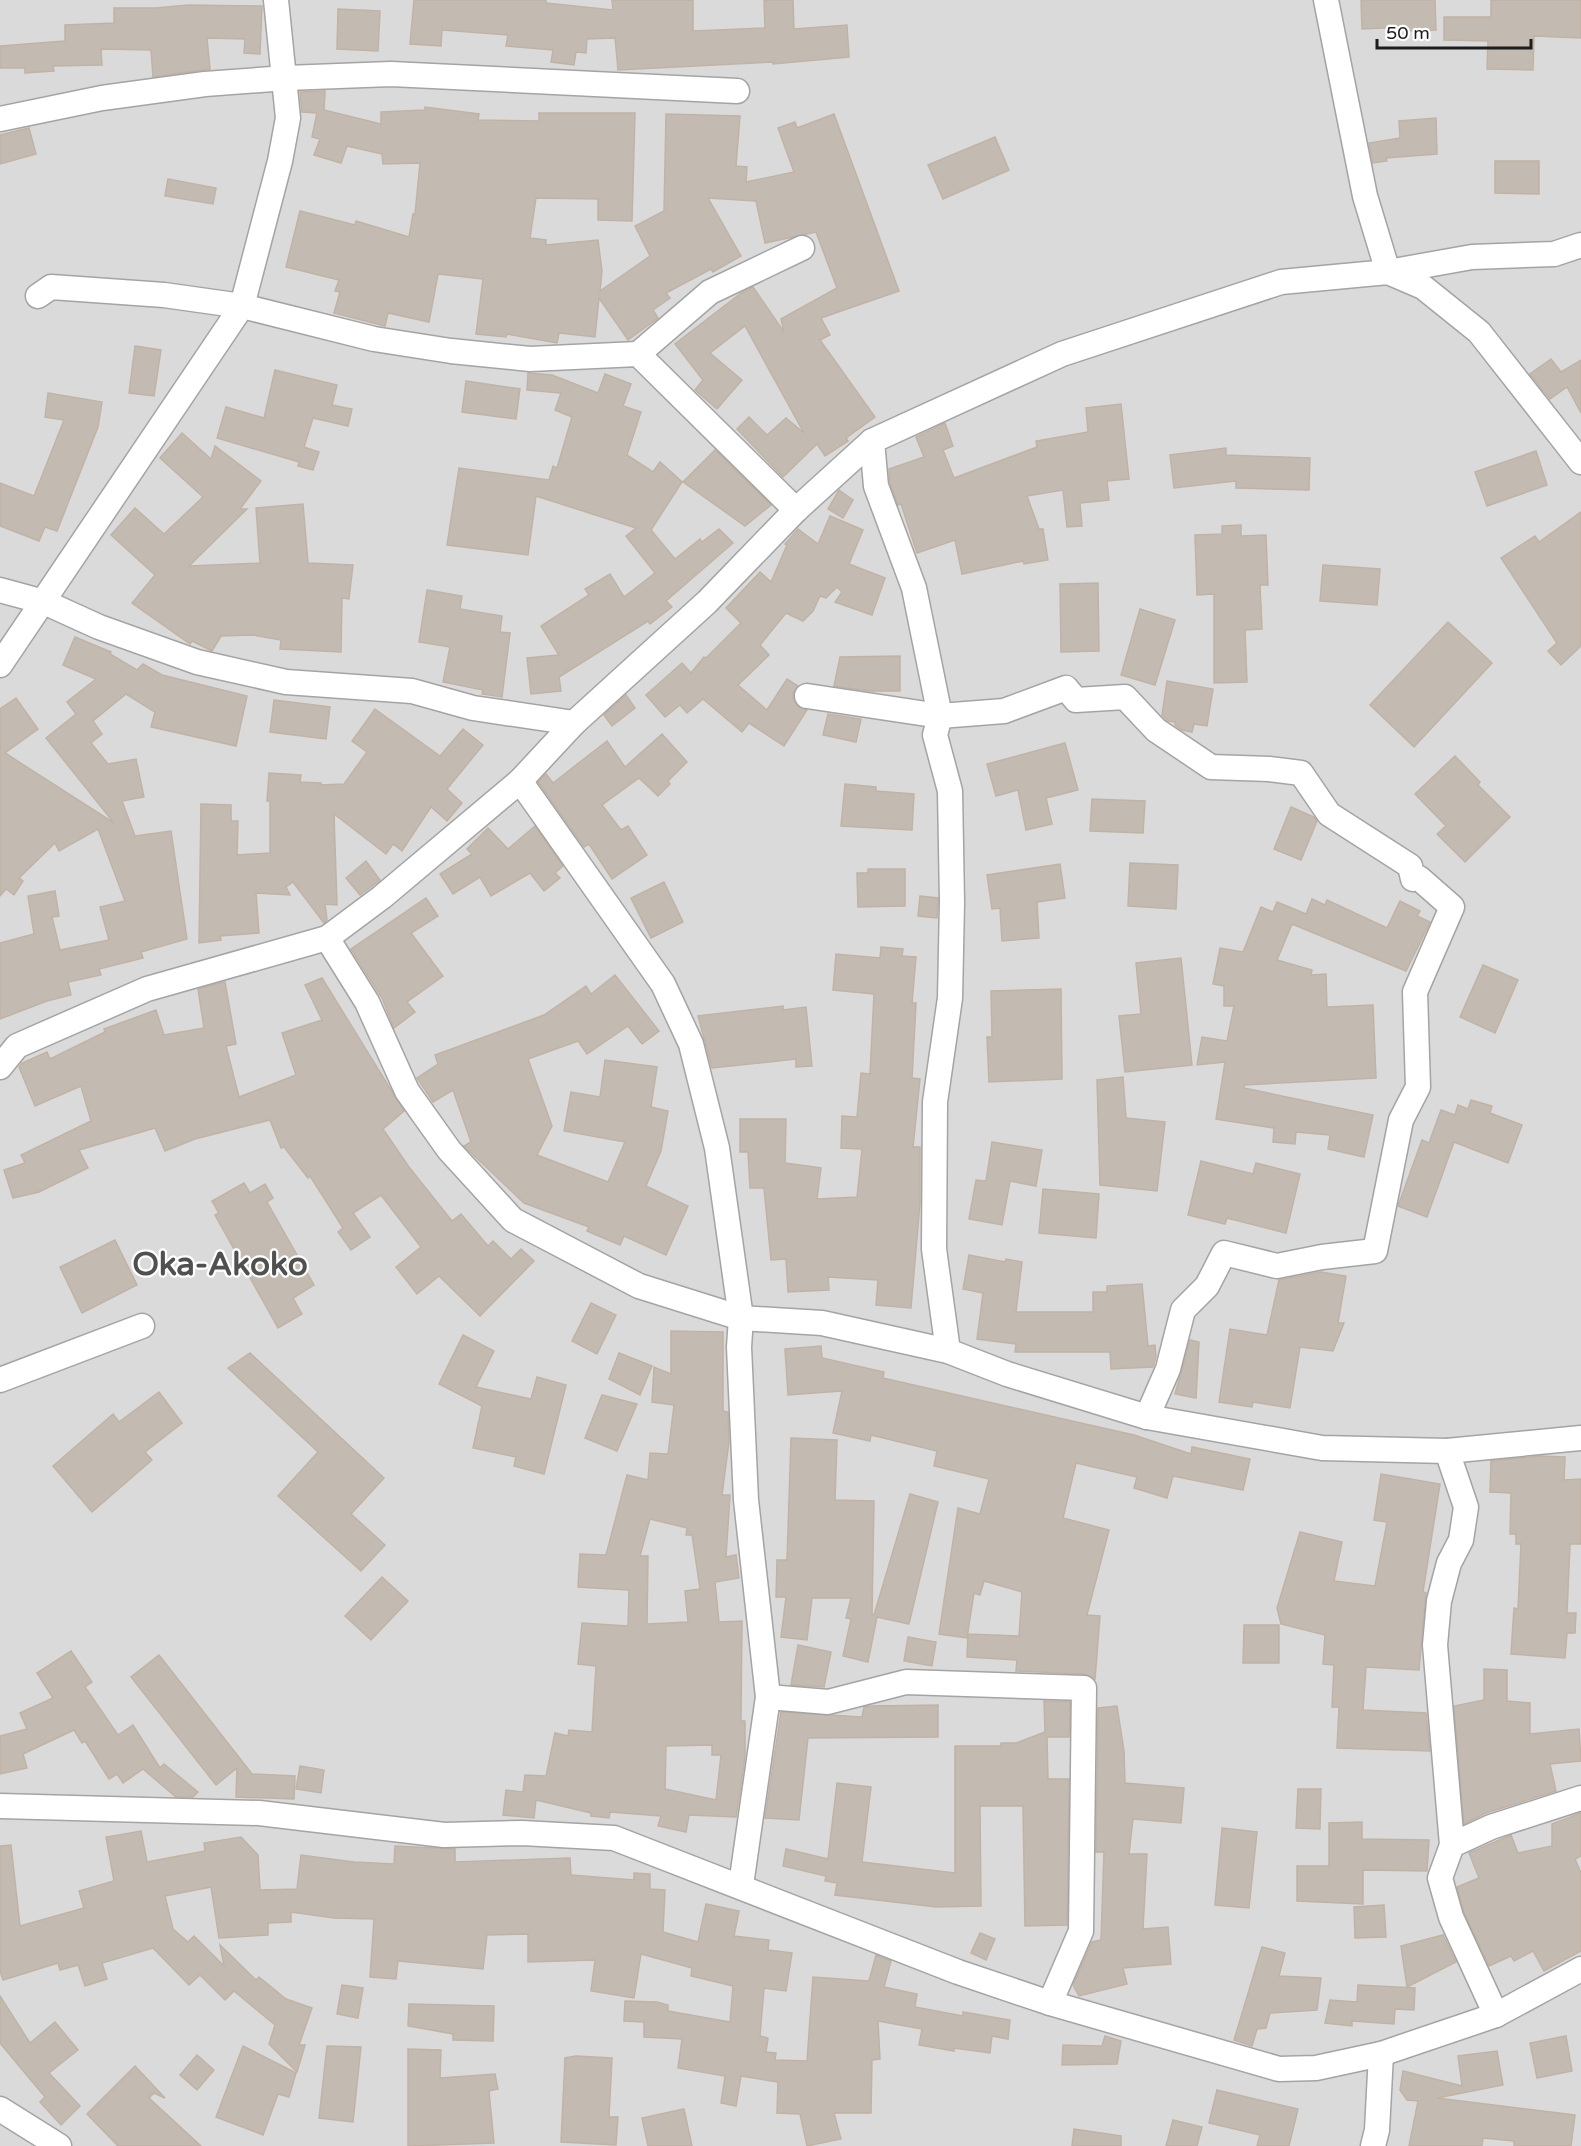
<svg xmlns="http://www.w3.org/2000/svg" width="1581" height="2146" font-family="'Varela Round',sans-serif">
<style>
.residential{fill:#dbdada}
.building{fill:#c3bbb2;stroke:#c0b3a5;stroke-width:1.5;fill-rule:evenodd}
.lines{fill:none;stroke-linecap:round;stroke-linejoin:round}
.street-casing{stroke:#a4a4a4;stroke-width:27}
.street{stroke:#fff;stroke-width:24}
.labels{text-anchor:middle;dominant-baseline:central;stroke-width:4.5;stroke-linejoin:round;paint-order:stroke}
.town-label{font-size:33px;font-weight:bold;fill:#505050;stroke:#fff}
</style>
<rect width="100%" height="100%" fill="#efece3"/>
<rect class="residential" x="0" y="0" width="1581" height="2146"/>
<g class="building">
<polygon points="414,0 546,0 546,3 613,10 612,0 693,0 693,31 765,28 764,0 793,0 794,29 847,25 849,57 773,64 773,62 618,70 615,38 587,39 586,53 576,52 574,65 551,62 553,50 506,46 508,35 442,30 441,46 410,44"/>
<polygon points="1361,0 1435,0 1436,30 1409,31 1407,27 1362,29"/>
<polygon points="1491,0 1581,0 1581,38 1534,36 1533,70 1487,69 1488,41 1444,40 1444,17 1491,17"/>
<polygon points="188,5 262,6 260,54 244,53 245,39 207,38 210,69 153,77 151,50 101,49 102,65 53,66 54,71 25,73 25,68 0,68 0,46 65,41 65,25 114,23 114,8 156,8"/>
<polygon points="338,9 380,11 378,51 337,49"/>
<polygon points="325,91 324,110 381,124 381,112 425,110 425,107 479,114 478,120 539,121 539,113 635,113 632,221 598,220 598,199 536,198 530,238 546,240 546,245 598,240 602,271 600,291 650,256 635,226 664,211 666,114 740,116 736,166 747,167 746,182 794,172 778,128 795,122 797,128 834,114 899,291 821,318 830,335 820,340 875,417 846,438 848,441 825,456 817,444 783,477 737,429 749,417 767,435 786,418 804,433 745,326 710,353 742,380 717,409 695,390 703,380 675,344 740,294 753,287 784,332 781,319 837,288 816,232 765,243 756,201 708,198 741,256 713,272 711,269 666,293 670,298 653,310 658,318 628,340 599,298 595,337 559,333 557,343 507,334 506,337 476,334 483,279 438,274 429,322 388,313 385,326 334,313 340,292 335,291 339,280 286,267 300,211 355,225 356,221 409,237 413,214 415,214 420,163 383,164 382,154 347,146 341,163 314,155 320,139 312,137 317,113 302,112 300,92"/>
<polygon points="1436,118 1437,154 1386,158 1387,161 1373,163 1369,143 1400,138 1399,121"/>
<polygon points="29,128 36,154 0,164 0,135"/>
<polygon points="995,137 1009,170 943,199 928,165"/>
<polygon points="1495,161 1539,161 1539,194 1495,193"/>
<polygon points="168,179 216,188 213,204 165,196"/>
<polygon points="135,346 161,350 154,396 129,393"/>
<polygon points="1551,359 1561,372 1581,360 1581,413 1567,387 1550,399 1530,374"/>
<polygon points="275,370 337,385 332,405 352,409 348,426 313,418 304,447 319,452 313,470 298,466 299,462 217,438 226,407 264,418"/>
<polygon points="528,373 552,375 598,393 605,374 631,384 623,406 641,412 627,455 653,472 660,462 682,482 651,530 675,559 700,539 702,542 719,529 733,543 666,601 672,607 650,624 648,621 559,677 561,691 531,694 527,658 559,655 541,626 589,595 585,589 610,574 624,597 655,573 626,536 636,528 536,496 528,555 447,545 459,468 549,480 553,466 557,468 572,417 555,410 561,393 527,390"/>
<polygon points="466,381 520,389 516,419 462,412"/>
<polygon points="48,393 102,402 98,427 57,531 45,527 39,541 0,526 0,483 34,496 64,420 45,417"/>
<polygon points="1121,404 1129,479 1107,481 1109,500 1080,503 1082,526 1067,527 1063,490 1027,496 1039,529 1043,529 1048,560 1024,564 1023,561 962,574 955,540 917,553 901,504 898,505 890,483 889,469 924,457 916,437 945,423 953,446 943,450 954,478 1037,447 1036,441 1088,432 1086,408"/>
<polygon points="182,433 211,459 215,446 261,481 240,509 247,509 189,566 260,563 256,508 303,504 308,563 353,565 349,599 342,598 341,652 280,649 281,640 253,635 221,636 212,651 192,641 190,644 132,603 155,575 111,535 135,508 164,534 203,497 160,458"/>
<polygon points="1226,448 1226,455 1310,458 1309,490 1236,488 1236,481 1174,488 1170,455"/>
<polygon points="715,450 771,505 745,526 683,482"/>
<polygon points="1536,451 1547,485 1487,506 1475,472"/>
<polygon points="839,490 853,500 843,518 828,509"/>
<polygon points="1581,512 1581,646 1561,665 1548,651 1557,643 1501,558 1535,536 1539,542"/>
<polygon points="830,516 863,530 849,564 885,578 872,615 835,602 842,592 837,587 826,598 820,596 813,611 803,621 786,613 760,645 769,655 738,685 767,710 787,679 798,686 793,693 794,701 799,707 807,710 784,746 749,723 742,732 703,699 687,713 680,705 665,717 646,695 682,663 691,673 704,657 706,658 741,623 726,608 760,572 771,582 787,545 785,544 798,529 818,544"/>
<polygon points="1241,525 1241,536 1266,535 1268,585 1260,585 1262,629 1245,630 1247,682 1214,683 1214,594 1197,595 1195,535 1222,534 1222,526"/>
<polygon points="1323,565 1380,569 1377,605 1320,601"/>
<polygon points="1098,583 1099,651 1061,652 1060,584"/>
<polygon points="427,590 462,596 460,609 502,616 500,632 510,633 502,697 482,694 483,690 443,682 450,647 419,642"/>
<polygon points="1140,609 1175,620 1155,685 1121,675"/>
<polygon points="1448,622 1492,663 1414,747 1370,705"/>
<polygon points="75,637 111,652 110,654 137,670 143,664 162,675 247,696 236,746 151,727 155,712 126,694 93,721 102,734 91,743 108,764 136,759 144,797 122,801 135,836 171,831 187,939 141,952 143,958 99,969 101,975 68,982 71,995 47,1001 0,1019 0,943 34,934 28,896 55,891 59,916 52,917 60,950 109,940 100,907 125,901 98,829 59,851 55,843 19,878 23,881 14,895 6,889 0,896 0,709 16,698 38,729 5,753 114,823 46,738 76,714 67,702 96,679 63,665"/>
<polygon points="900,656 900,691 870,691 834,686 840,657"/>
<polygon points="1167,681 1213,689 1207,726 1194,724 1192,732 1182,730 1175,725 1175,722 1168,721 1162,715"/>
<polygon points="626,695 635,708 612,726 604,715"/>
<polygon points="274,700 330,707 326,739 270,732"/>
<polygon points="375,709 440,756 463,729 483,745 447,789 462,803 447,821 431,807 402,851 393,844 386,854 334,814 337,905 325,904 327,920 324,923 293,882 286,887 290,895 256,893 259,933 220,936 221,940 199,943 201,804 231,805 231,821 238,821 237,855 270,853 270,801 267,801 269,773 301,775 300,782 321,783 320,785 344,784 367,752 352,741"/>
<polygon points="828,714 861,719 856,742 823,735"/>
<polygon points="662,734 687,762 668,781 670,784 658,796 639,778 602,805 621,830 628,826 647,855 612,879 589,844 584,847 538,782 546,774 553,783 607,741 625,767"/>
<polygon points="1065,743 1078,790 1046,798 1052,824 1026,830 1018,790 996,796 987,764"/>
<polygon points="1455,756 1480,782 1478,785 1510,817 1465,862 1437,834 1446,826 1415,794"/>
<polygon points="845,784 876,787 876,791 914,794 912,830 841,826"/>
<polygon points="1092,799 1145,801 1143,833 1090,831"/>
<polygon points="1291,807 1314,817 1317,821 1301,860 1274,849"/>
<polygon points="535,826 563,866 555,873 560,878 544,891 530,873 491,896 480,877 453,894 440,874 472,854 467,849 488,828 508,849"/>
<polygon points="366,861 380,880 360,895 346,878"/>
<polygon points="1130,863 1178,865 1176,909 1128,906"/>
<polygon points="1060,864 1065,898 1037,902 1039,938 1002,941 1000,908 992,909 987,875"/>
<polygon points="868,869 905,869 905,906 858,907 857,873 868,873"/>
<polygon points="664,882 683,922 651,938 631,898"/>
<polygon points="920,896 938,898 937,918 918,916"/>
<polygon points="426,898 438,916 411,933 443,976 407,1002 415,1012 394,1028 382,998 351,949"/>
<polygon points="1312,899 1325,905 1327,900 1387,928 1400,901 1420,911 1417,916 1430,922 1406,971 1292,924 1277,960 1312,970 1311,975 1326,974 1327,1007 1373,1005 1376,1078 1244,1085 1244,1088 1373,1115 1364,1157 1328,1149 1330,1135 1296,1132 1295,1144 1273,1142 1274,1128 1216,1119 1225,1062 1197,1065 1202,1037 1227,1041 1234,1006 1224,1006 1224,986 1213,984 1220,948 1243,952 1261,907 1273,912 1277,902 1306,914"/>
<polygon points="881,947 903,949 902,956 916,957 912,1003 916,1003 912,1078 920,1079 913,1147 920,1147 920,1203 911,1308 876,1305 878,1280 828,1277 829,1290 788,1292 786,1259 771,1260 764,1188 750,1188 748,1152 740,1152 740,1119 786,1119 785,1163 821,1168 817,1199 857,1197 862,1149 841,1148 842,1116 857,1117 861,1073 870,1074 874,994 833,990 836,954 880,958"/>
<polygon points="1181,958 1192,1065 1125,1072 1119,1016 1141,1014 1136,963"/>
<polygon points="1483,965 1518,980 1495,1033 1460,1017"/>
<polygon points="615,975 659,1031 642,1044 628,1026 587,1054 578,1041 528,1059 552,1126 537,1155 608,1182 625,1142 564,1131 571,1092 600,1097 605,1060 657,1067 651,1107 668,1111 661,1151 646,1186 688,1206 666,1255 624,1236 620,1245 587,1231 589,1227 524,1203 464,1146 471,1142 453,1090 433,1102 417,1078 438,1064 435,1055 544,1015 586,986 591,994"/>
<polygon points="322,978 404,1111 383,1129 409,1167 452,1221 461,1214 488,1246 493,1241 511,1259 521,1249 534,1261 480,1316 439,1276 417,1294 396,1267 421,1247 381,1195 353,1213 370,1237 351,1250 338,1232 343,1228 310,1176 308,1178 284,1147 281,1148 270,1120 195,1139 165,1151 155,1128 79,1150 88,1168 39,1192 13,1198 4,1170 25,1163 21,1155 91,1121 81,1086 35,1106 19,1067 22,1063 47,1052 50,1059 105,1032 104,1029 156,1010 164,1035 204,1028 198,989 225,982 236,1044 226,1046 239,1097 296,1075 282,1033 322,1020 305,985"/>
<polygon points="1061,989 1062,1079 989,1082 987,1037 992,1037 991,991"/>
<polygon points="783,1006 783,1010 806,1007 812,1066 796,1067 796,1059 712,1068 698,1016"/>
<polygon points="1123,1077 1126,1118 1165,1122 1157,1191 1100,1185 1097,1080"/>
<polygon points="1471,1100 1492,1106 1490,1113 1522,1125 1508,1163 1454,1142 1427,1217 1398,1206 1422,1140 1429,1143 1441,1110 1455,1115 1458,1105 1468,1109"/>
<polygon points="992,1142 1042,1150 1036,1186 1010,1181 1002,1225 969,1219 976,1180 986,1181"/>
<polygon points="1201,1161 1253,1174 1256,1163 1300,1174 1286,1233 1227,1218 1225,1224 1188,1215"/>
<polygon points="244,1183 250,1193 265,1184 273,1198 267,1202 314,1285 293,1298 302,1314 278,1328 215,1215 219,1213 212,1201"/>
<polygon points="1043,1189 1099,1194 1096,1238 1039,1233"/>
<polygon points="115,1240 137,1285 82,1313 60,1267"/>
<polygon points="969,1255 1005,1262 1006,1259 1022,1262 1016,1312 1093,1312 1093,1292 1107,1292 1107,1286 1142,1284 1148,1346 1155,1345 1156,1356 1153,1367 1111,1369 1110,1352 1015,1352 1016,1344 977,1339 983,1293 963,1289"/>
<polygon points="1321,1272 1346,1276 1338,1323 1344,1323 1333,1351 1300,1347 1290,1408 1253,1402 1252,1407 1219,1402 1230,1329 1267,1335 1279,1280"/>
<polygon points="591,1303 616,1315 597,1354 572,1341"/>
<path d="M671 1331 723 1332V1411L728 1412 729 1442 722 1495H730L726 1557 736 1555 739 1578 715 1582 719 1622 742 1621 741 1721H745V1757L736 1817 689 1815 686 1832 658 1826 661 1816 610 1812 609 1818 591 1816V1813L536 1800 534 1818 503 1815 506 1790 523 1792 525 1775 546 1776 555 1733 568 1736 569 1730 592 1732 596 1666 578 1664 582 1623 628 1626 629 1590 578 1587 580 1554 606 1555 627 1475 648 1480 650 1453 668 1454 674 1405 652 1402 654 1367 671 1374ZM650 1519 687 1528 686 1535H692L700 1589 685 1591 688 1622 647 1624 648 1556H640ZM712 1745V1755H721L716 1800 665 1789 666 1746Z"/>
<polygon points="463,1335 494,1351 476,1387 531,1399 537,1377 566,1385 544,1474 514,1466 516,1457 473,1448 482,1406 439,1384"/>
<polygon points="1190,1340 1199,1342 1196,1398 1175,1394"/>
<polygon points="821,1346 822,1358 884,1372 883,1378 1134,1435 1191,1454 1192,1447 1250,1459 1243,1490 1173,1476 1167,1498 1134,1488 1137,1477 1076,1463 1063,1518 1109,1530 1087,1615 1100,1616 1095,1679 1084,1674 1016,1671 1017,1660 967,1657 968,1634 1019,1636 1022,1592 984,1581 980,1595 974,1593 967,1638 939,1634 958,1508 980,1514 989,1479 934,1466 937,1451 871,1435 870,1441 833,1433 842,1391 788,1395 785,1349"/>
<polygon points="250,1353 384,1478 351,1514 385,1545 361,1571 278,1496 318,1452 228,1368"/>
<polygon points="619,1353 652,1366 640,1395 609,1379"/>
<polygon points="159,1392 182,1423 145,1452 152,1460 92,1512 53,1466 113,1414 119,1422"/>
<polygon points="602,1395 637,1404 617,1451 585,1438"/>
<polygon points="791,1438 837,1440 835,1500 874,1501 872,1614 874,1615 910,1494 938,1502 909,1624 877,1617 868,1662 843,1656 851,1619 846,1618 851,1598 812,1598 807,1640 781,1637 786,1597 776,1597 777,1560 787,1560"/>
<polygon points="1540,1456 1565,1457 1564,1480 1581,1479 1581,1544 1570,1544 1567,1613 1576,1613 1575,1633 1567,1633 1565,1658 1511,1654 1514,1608 1518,1609 1521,1544 1516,1544 1516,1534 1510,1534 1511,1493 1490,1492 1491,1461"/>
<polygon points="1381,1474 1440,1484 1423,1592 1426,1593 1419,1670 1366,1667 1363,1710 1426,1713 1430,1751 1337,1748 1339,1707 1332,1707 1334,1665 1323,1664 1325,1635 1281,1624 1277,1608 1300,1532 1342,1542 1334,1581 1375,1586 1387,1522 1374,1520"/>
<polygon points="382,1577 408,1601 371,1640 345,1616"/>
<polygon points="1244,1625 1279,1625 1279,1663 1243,1663"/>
<polygon points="908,1637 936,1642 932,1666 904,1661"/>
<polygon points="798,1645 831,1652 824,1687 791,1685"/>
<polygon points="71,1651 92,1682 85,1687 118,1735 133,1725 160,1768 164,1764 198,1792 193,1797 176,1797 143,1769 123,1783 117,1774 109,1779 85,1741 82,1743 74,1730 23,1754 27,1768 0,1774 0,1736 27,1729 20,1713 53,1698 37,1673"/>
<polygon points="159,1655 252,1774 295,1776 294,1799 236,1797 237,1768 216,1785 131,1677"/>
<polygon points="1484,1669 1507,1670 1507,1701 1530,1703 1530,1734 1579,1729 1581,1761 1550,1764 1556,1791 1486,1813 1464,1824 1454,1706 1484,1700"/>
<polygon points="1044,1701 1070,1702 1069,1737 1047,1737 1048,1779 1069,1779 1067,1925 1025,1926 1023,1806 980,1806 981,1906 936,1907 835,1895 837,1883 825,1881 826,1876 783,1866 786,1849 828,1859 837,1783 871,1787 862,1862 955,1873 955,1746 1001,1746 1001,1743 1016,1743 1045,1732"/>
<polygon points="938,1705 938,1737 808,1738 799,1820 765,1818 781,1712 862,1717 864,1707 871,1706"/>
<polygon points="1117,1706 1124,1751 1125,1783 1184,1788 1181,1823 1133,1819 1129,1854 1147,1854 1143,1929 1168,1927 1171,1964 1123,1968 1127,1984 1079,1996 1073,1985 1092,1942 1101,1940 1104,1852 1096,1852 1098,1708"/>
<polygon points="300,1766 324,1770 321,1793 296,1789"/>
<polygon points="1298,1789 1321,1789 1320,1829 1296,1828"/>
<polygon points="1581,1813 1581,1856 1575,1859 1581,1873 1581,1951 1544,1971 1533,1951 1514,1961 1511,1956 1489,1966 1464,1912 1457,1887 1479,1878 1469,1853 1511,1835 1518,1853 1552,1846 1552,1824"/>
<polygon points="1362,1822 1362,1839 1429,1840 1427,1871 1363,1870 1363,1904 1297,1901 1297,1866 1329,1866 1329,1823"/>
<polygon points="1222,1828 1257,1832 1249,1908 1215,1905"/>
<polygon points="141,1831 147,1862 205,1851 204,1843 241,1837 258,1855 260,1890 297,1889 301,1855 354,1862 394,1864 395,1846 455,1849 455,1862 570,1858 571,1875 634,1880 634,1873 650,1874 650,1889 665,1890 663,1932 698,1942 706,1904 739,1911 734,1936 769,1940 768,1950 792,1953 786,1991 764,1988 760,2036 768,2038 766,2052 776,2053 775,2060 807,2061 813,1977 869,1981 876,1955 891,1961 884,1987 917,1994 915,2007 963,2016 963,2012 1010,2020 1008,2039 992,2036 990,2053 954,2048 954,2051 919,2045 922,2029 878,2021 880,2059 872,2060 871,2113 834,2113 841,2139 807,2146 800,2114 777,2113 778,2082 741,2076 736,2106 721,2103 725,2076 678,2068 682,2039 644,2037 644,2022 624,2021 625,2001 657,2002 668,2005 668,2011 730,2022 733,1986 691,1976 692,1968 641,1954 634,1998 591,1991 595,1960 528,1962 528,1934 487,1935 483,1969 398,1961 396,1979 370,1977 374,1919 334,1918 291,1912 291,1922 268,1923 268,1935 219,1938 211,1887 165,1896 173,1929 188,1942 194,1936 224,1966 220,1945 256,1980 259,1977 286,1999 312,2008 299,2045 305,2045 297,2072 269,2044 275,2025 234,1991 225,2000 200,1975 189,1985 153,1948 102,1963 107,1979 85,1986 78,1965 60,1970 58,1963 3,1980 0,1971 0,1846 11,1845 20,1926 84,1908 79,1891 114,1881 106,1837"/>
<polygon points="1384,1905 1386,1937 1355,1938 1354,1907"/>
<polygon points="980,1933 995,1939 986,1960 971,1953"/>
<polygon points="1443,1935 1456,1962 1407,1987 1401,1946"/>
<polygon points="1262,1947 1285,1953 1279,1976 1321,1978 1317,2010 1270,2013 1266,2028 1257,2029 1252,2046 1234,2040"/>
<polygon points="342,1985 363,1988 358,2018 337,2014"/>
<polygon points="1358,1985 1415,1988 1414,2010 1395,2009 1394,2024 1352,2021 1352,2026 1325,2023 1330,2000 1357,2002"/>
<polygon points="0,1996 30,2043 55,2022 78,2050 49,2073 80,2106 61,2125 40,2102 45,2097 0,2043"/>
<polygon points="409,2004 494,2006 493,2041 453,2040 453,2034 408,2026"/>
<polygon points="1105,2036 1121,2041 1117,2064 1062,2065 1063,2045 1102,2046"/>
<polygon points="1566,2036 1572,2071 1537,2078 1530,2043"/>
<polygon points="243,2046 296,2073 289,2097 278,2094 263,2135 216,2117"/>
<polygon points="327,2046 361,2047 353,2122 319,2118"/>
<polygon points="408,2049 441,2050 440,2078 495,2074 498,2089 489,2091 494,2143 408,2146"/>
<polygon points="1497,2051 1503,2085 1437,2098 1575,2115 1571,2146 1514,2146 1514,2141 1483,2138 1482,2146 1409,2146 1418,2101 1407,2100 1400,2090 1403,2071 1462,2086 1458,2056"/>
<polygon points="197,2055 214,2070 197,2090 180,2075"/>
<polygon points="576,2056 612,2058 609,2117 618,2117 616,2145 561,2142 565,2058"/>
<polygon points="135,2066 165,2098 154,2093 149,2098 201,2146 118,2146 87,2114"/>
<polygon points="1217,2090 1298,2109 1289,2146 1257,2146 1260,2135 1209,2123"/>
<polygon points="684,2109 692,2146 648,2146 642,2118"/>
<polygon points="1173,2120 1202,2127 1197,2146 1166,2146"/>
<polygon points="1074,2129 1121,2136 1121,2146 1072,2146"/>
</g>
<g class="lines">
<defs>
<g id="street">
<polyline points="1326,0 1365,196 1388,272 1472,257 1554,254 1581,245"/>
<polyline points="0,119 102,98 205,84 286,78 391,74 737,91"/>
<polyline points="38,296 51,287 164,295 242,306 374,339 451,351 530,359 638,354 796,510"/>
<polyline points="638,354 710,292 802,248"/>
<polyline points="872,441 876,486 914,588 940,716 935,735 950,791 952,902 950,998 935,1102 934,1249 948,1351"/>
<polyline points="0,590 44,602 99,627 197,662 286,682 412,691 473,708 574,723"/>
<polyline points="0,665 242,306 280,161 288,118 276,0"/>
<polyline points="807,696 940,716 1004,711 1066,688 1076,700 1125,697 1156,730 1211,767 1269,769 1301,773 1329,814 1410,866 1413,879 1419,878 1452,907 1415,992 1418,1087 1401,1120 1375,1251 1322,1257 1277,1266 1224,1253 1207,1286 1183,1310 1168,1369 1147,1417"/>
<polyline points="520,781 663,984 691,1044 717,1148 741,1318 739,1347 746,1500 768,1697 741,1885"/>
<polyline points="327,938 367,1002 407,1091 449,1150 513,1220 639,1286 741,1318 822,1323 948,1351 1007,1374 1147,1417 1322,1448 1447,1451 1581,1438"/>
<polyline points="0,1067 17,1046 147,989 327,938 382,897 520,781 574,723 707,602 796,510 872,441 1062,354 1281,282 1388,272 1423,287 1479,332 1581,462"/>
<polyline points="0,1380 142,1326"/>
<polyline points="1447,1451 1466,1507 1461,1540 1449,1563 1439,1601 1435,1645 1452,1845"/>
<polyline points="768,1697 828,1702 906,1682 1084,1688 1081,1931 1050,2003"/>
<polyline points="0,1806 259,1813 444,1835 522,1833 614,1838 958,1972 1050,2003 1279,2069 1316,2068 1381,2054 1496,2015 1581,1969"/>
<polyline points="1496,2015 1451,1917 1440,1878 1452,1845 1491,1827 1581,1798"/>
<polyline points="0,2109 59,2146"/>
<polyline points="1373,2146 1377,2130 1381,2054"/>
</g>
</defs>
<use href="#street" class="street-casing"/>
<use href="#street" class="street"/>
</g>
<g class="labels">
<g class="town-label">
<text x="220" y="1264">Oka-Akoko</text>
</g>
</g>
<path d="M1377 39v9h154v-9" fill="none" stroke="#1d1d1d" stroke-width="3"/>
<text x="1386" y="39" font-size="18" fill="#1d1d1d" stroke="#ffffff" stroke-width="4.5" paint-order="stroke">50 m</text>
</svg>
